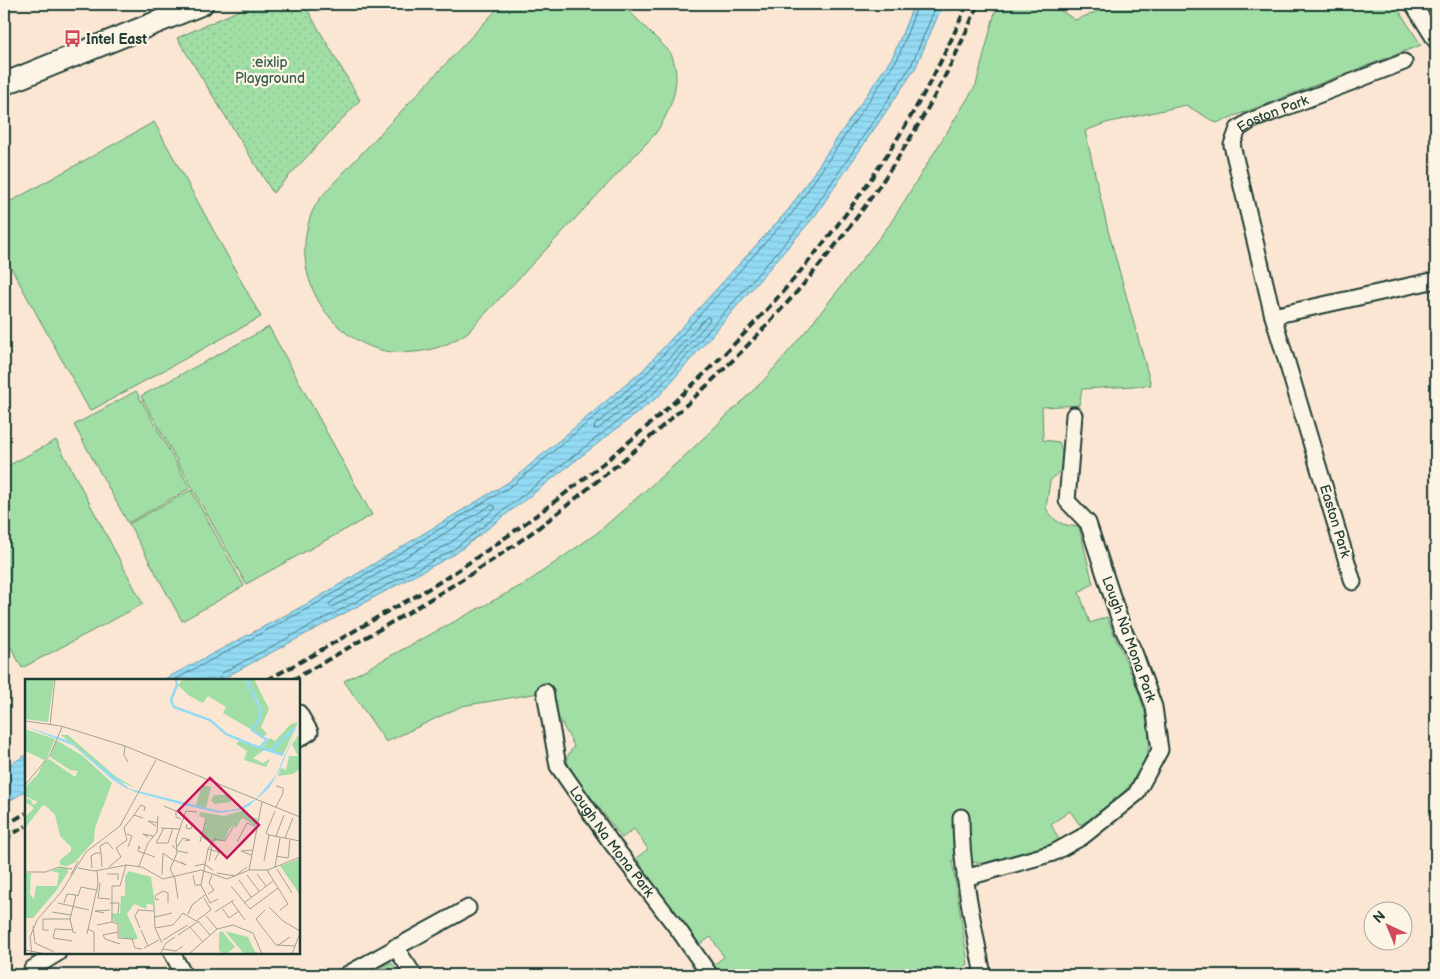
<svg xmlns="http://www.w3.org/2000/svg" width="1440" height="979" font-family="'Balsamiq Sans',sans-serif">
<style>
.grass{fill:#a1dea5;stroke:#608e6c}
.park{fill:url(#park-dots);stroke:#608e6c}
.water{fill:url(#water-rules);stroke:#659ca8}
.lines{fill:none;stroke-linecap:round;stroke-linejoin:round}
.shore{stroke:#4d7c81;stroke-width:1}
.minor-casing{stroke:#1f3d34;stroke-width:19}
.secondary-casing{stroke:#1f3d34;stroke-width:25}
.minor{stroke:#fcf5e5;stroke-width:15}
.secondary{stroke:#fcf5e5;stroke-width:21}
.rail{stroke:#1f3d34;stroke-width:4;stroke-dasharray:8 4;stroke-linecap:butt}
.labels{text-anchor:middle;dominant-baseline:central;stroke-width:4.5;stroke-linejoin:round;paint-order:stroke}
.poi-label{font-size:14px;font-weight:bold;fill:#1f3d34;stroke:#fcf5e5;text-anchor:start}
.park-label{font-size:14px;fill:#395d4b;stroke:#fcf5e5}
.street-label{font-size:14px;fill:#1f3d34;stroke:#fcf5e5}
.inset-river{fill:none;stroke:#93dbf5;stroke-width:2.5}
.inset-road{fill:none;stroke:#a3a293;stroke-width:1}
.view{fill:#c2185b;fill-opacity:0.15;stroke:#c2185b;stroke-width:2.5}
.inset-edge{fill:none;stroke:#1f3d34;stroke-width:2.5}
</style>
<defs>
<pattern id="park-dots" width="8" height="8" patternUnits="userSpaceOnUse" patternTransform="scale(1.25)"><rect width="8" height="8" fill="#a1dea5"/><path d="M2 2h.1M6 6h.1" fill="none" stroke="#8abf8f" stroke-width="1.8" stroke-linecap="round"/></pattern>
<pattern id="water-rules" width="6" height="5" patternUnits="userSpaceOnUse" patternTransform="scale(1.25)"><rect width="6" height="5" fill="#93dbf5"/><path d="M0 2.5h6" fill="none" stroke="#7ebdd3"/></pattern>
</defs>
<rect width="100%" height="100%" fill="#fbe6d3"/>
<filter id="ink" filterUnits="userSpaceOnUse"><feTurbulence type="fractalNoise" baseFrequency=".02" numOctaves="2"/><feDisplacementMap in="SourceGraphic" scale="10" xChannelSelector="R" yChannelSelector="G"/><feConvolveMatrix kernelMatrix="1 2 1 2 8 2 1 2 1" color-interpolation-filters="sRGB"/></filter>
<g filter="url(#ink)">
<g class="grass">
<path d="M502 4H622L670 52C684 79 671 111 655 134L468 332C462 336 455 340 449 343 428 353 396 356 374 348 321 329 291 269 311 215 315 204 322 196 330 187Z"/>
<path d="M997 4H1051L1075 20 1118 4H1395L1421 45 1216 123 1186 105 1106 123 1085 131 1108 230 1151 385 1082 389 1079 405 1042 407 1043 440 1059 442 1064 458 1062 469 1050 481 1046 508C1055 523 1062 525 1079 527L1093 584 1079 592 1090 623 1107 617C1120 651 1151 708 1149 743 1147 767 1127 791 1109 806 1101 813 1090 819 1080 825L1070 811 1051 824 1059 840 1041 849 992 864 952 860 968 964 957 975H718L712 966 724 957 711 937 698 945 636 858 648 849 634 829 622 838 569 768 567 757 574 746 545 692 462 706 386 742 344 681 526 583 597 533 688 453 765 379 810 326 890 224 976 85Z"/>
<polygon points="154,122 261,317 90,411 4,255 4,205"/>
<polygon points="269,327 372,515 246,584 141,396"/>
<polygon points="136,391 190,488 128,523 74,425"/>
<polygon points="56,440 143,604 22,668 4,634 4,468"/>
<polygon points="191,490 244,586 182,621 129,524"/>
</g>
<g class="park">
<polygon points="253,4 304,4 360,100 273,193 177,38"/>
<polygon points="391,962 400,975 367,975"/>
</g>
<g class="water">
<polygon points="914,4 943,4 915,69 815,216 659,396 455,554 220,680 163,680 314,600 512,480 642,371 789,209 893,56"/>
<polygon points="26,755 26,791 4,804 4,768"/>
</g>
<g class="lines">
<g class="shore">
<polygon points="707,317 710,318 709,321 651,388 598,429 594,429 595,425 650,379"/>
<polygon points="492,505 495,506 495,509 449,544 332,607 329,606 330,603"/>
<polyline points="174,680 316,604 514,484 645,375 793,212 898,58 918,4"/>
<polyline points="219,680 222,673 453,550 655,392 811,213 911,66 937,4"/>
</g>
<defs>
<g id="minor">
<polyline points="1413,4 1436,41"/>
<polyline points="1273,316 1436,280"/>
<path id="s1" d="M1353 582 1273 316 1232 145 1238 129 1250 121 1404 62"/>
<path id="s2" d="M545 692 558 766 610 841 680 932 710 975"/>
<polyline points="299,739 310,732 299,713"/>
<path d="M961 817C961 871 973 923 983 975"/>
<polyline points="965,878 1053,853 1082,837 1136,794 1160,750 1154,707 1134,652 1122,627 1088,523 1067,501 1074,415"/>
<polyline points="395,947 414,975"/>
<polyline points="172,953 184,975"/>
<polyline points="35,975 32,969 58,953"/>
<polyline points="346,975 468,908"/>
</g>
<polyline id="secondary" points="4,84 202,4"/>
</defs>
<use href="#minor" class="minor-casing"/>
<use href="#secondary" class="secondary-casing"/>
<use href="#minor" class="minor"/>
<use href="#secondary" class="secondary"/>
<g class="rail">
<path d="M267 680C308 658 348 635 388 611 409 600 429 589 449 576 661 437 868 242 967 4"/>
<path d="M292 680C332 658 371 634 411 611 443 591 476 572 507 550 540 528 570 503 601 478 759 351 901 194 978 4"/>
<polyline points="4,826 26,813"/>
<polyline points="4,839 26,826"/>
</g>
</g>
</g>
<defs>
<symbol id="bus-bare" viewBox="-9 -9 18 18"><path d="M-5-6H5V4H4V6H2V4H-2V6H-4V4H-5ZM-3.5-4V0h7V-4ZM-3.5 1.2v1.5H-2V1.2ZM2 1.2v1.5H3.5V1.2Z" fill="#d1495b" stroke="#fcf5e5" stroke-width="2.5" paint-order="stroke"/></symbol>
</defs>
<g fill-rule="evenodd">
<use href="#bus-bare" x="60" y="26" width="25" height="25"/>
</g>
<g class="labels">
<g class="poi-label">
<text x="86" y="39">Intel East</text>
</g>
<g class="park-label">
<text x="270" y="62">:eixlip<tspan x="270" dy="16">Playground</tspan></text>
</g>
<g class="street-label">
<text stroke="none"><textPath href="#s1" startOffset="509">Easton Park</textPath></text>
<text transform="translate(1335 521) rotate(73)">Easton Park</text>
<text transform="translate(1129 639) rotate(70)">Lough Na Mona Park</text>
<text stroke="none"><textPath href="#s2" startOffset="168">Lough Na Mona Park</textPath></text>
</g>
</g>
<g transform="translate(25 679)">
<rect width="275" height="275" fill="#fbe6d3"/>
<path d="M0 0H29L23 43 0 40ZM158 0H168V4L169 0H229L244 30 237 31 229 14 220 2 235 28V39L227 51 198 34 201 28 183 17 178 24 163 16 153 6ZM0 50 30 60 22 79 19 81 0 72ZM31 61 58 77 87 104 70 149 69 162 49 184 42 187 35 186V181L46 172V168L35 157 30 136 22 128 18 126 0 149V138L9 129 0 123V119L6 121 8 126 13 123 0 117 1 107 13 95 19 82 24 80 50 98 53 92 45 91 25 78ZM177 106 186 108 181 129 171 126ZM189 116H204L206 123 189 125 186 121ZM220 131 221 135 233 140 231 147 217 139 211 149 207 147 204 150 200 161 186 163 177 159 181 140 174 137 175 133 199 137ZM274 180 275 183V216L255 187 244 192 255 187ZM37 188 43 190V193L31 212 8 239H0V194H6L5 215 9 220 11 207H32L34 194 26 192ZM104 192 126 198 130 226 122 225 121 230 109 225 102 235 113 259 109 261 94 258V245L88 242 86 234 95 235 96 217H100V197ZM197 252 210 268 201 275 194 272V254ZM200 252 223 258 231 275H219Z" fill="#a1dea5"/>
<path d="M244 30 236 48 242 55 238 58 227 51 235 31ZM273 43 258 76 239 71 228 79 238 84 245 80 241 88 219 81 222 72 211 65 215 61 236 70 245 59 250 62 266 45ZM275 54V90L268 95 253 97 256 89 261 91 264 77H273L267 65ZM36 56H43L90 97 112 110 91 100Z" fill="#a1dea5"/>
<path d="M275 42 255 90 244 109 224 127 214 131 194 134 155 125 110 113 99 108 88 101 49 67 0 47 44 62 105 110 195 132 213 130 231 120 251 96Z" fill="#93dbf5"/>
<path class="inset-river" d="M151 0 152 6 146 21 149 28 185 41 201 55 227 66 258 76M221 0 235 30V39L227 51 242 61 235 68 239 71M245 72 270 49"/>
<path class="inset-road" d="M0 42 36 47 100 67 275 138M25 46 30 0M100 67 99 76 103 83M0 106 25 76 37 48M139 127 151 132V138L156 140M251 128 258 114V109L251 107M118 139 109 136 116 126 120 128 119 132M162 145 161 149 166 150 168 144M131 147 123 142 133 144M136 149 155 150M139 149 131 164H143L148 149M102 155 107 157 103 168M244 156 275 162M251 157 259 136M123 158 118 155 128 157M191 158 183 170 176 206 185 224 193 220M260 159 268 139M189 160 200 162 208 148M175 163 181 140M212 163 222 144 230 147M147 166 153 172 163 174M152 168 158 159 165 161 160 162M115 170 114 167 113 172 130 178M183 170 194 173 190 181M76 174 75 167 82 163 88 170M226 176 216 172 227 171M251 177 263 179 265 161M149 181 161 186 156 183M184 182 187 167M239 182 244 156 241 154 250 132M101 186 117 188 138 200 176 191 202 200 224 191H243L275 178M114 187 123 164 132 153 133 137M170 187 179 185 188 191M84 188 96 178 91 169 102 161 99 149 109 136M250 188 255 159M53 189 69 192 102 186M67 189 66 177 71 174H76L77 188M252 190 267 214M224 191 237 123M242 191 263 225 255 231M0 193H21L34 188 47 190M192 194 210 197 222 188M82 195H93V201M232 195 241 207M46 196 53 182M137 196 138 174 149 182M168 196 170 206H176M222 196 234 212M214 201 226 218M75 204 73 219 85 220M206 207 225 230 253 209M138 212 143 214V224M183 215 189 211 184 204 187 196M134 220 131 221 130 217 138 212M153 220 150 200 145 190 152 174 151 161 161 132 172 133M207 223 220 241M33 224 64 231M39 224 42 215 51 216M85 224H94L93 235M219 224 248 202M129 226 130 249 137 264M244 228 258 242 275 252M114 230 110 237 115 249M198 230 204 239 214 232M113 231 129 232M240 231 231 240 251 266 270 267M27 233 46 236M190 233 209 221M79 234 70 232 85 231M163 235 167 226 180 216M181 237 192 250M130 238 147 234M173 242 185 256M87 243 93 245V259L107 260 110 269 117 270M72 246 87 243V207H95L101 186M8 247 10 264 29 273M165 248 178 263M130 249 148 246 158 234 171 242 186 231 179 219M63 250 69 253V273M24 251H18V240H45M116 251 123 267M93 253 78 256 80 260 95 265M51 254 48 253 45 240 51 216 53 217 56 208 71 211M62 255 73 205 72 191M153 256 174 242M138 261 163 246M47 262 28 259 30 250 48 251M252 267 265 258M119 269 134 261M138 270 151 272 158 267M0 271 21 275M7 275 5 258 12 241 37 212 61 173 95 147 131 81M135 275 141 264 150 258M164 275 192 250 208 246 228 254 237 275M267 275 275 254"/>
<path class="view" d="M185 99 234 146 202 179 153 132Z"/>
<rect width="275" height="275" class="inset-edge"/>
</g>
<rect width="1440" height="979" fill="none" stroke="#fcf5e5" stroke-width="20"/>
<rect x="10" y="10" width="1420" height="959" fill="none" stroke="#1f3d34" stroke-width="2" filter="url(#ink)"/>
<g transform="translate(1388 926) rotate(316)"><circle r="24" fill="#fcf5e5" stroke="#a4ab9e"/>
<path d="M0-4L9 19L0 12L-9 19Z" fill="#d1495b"/>
<text y="-8" font-size="14" font-weight="bold" text-anchor="middle" fill="#1f3d34">N</text>
</g>
</svg>
